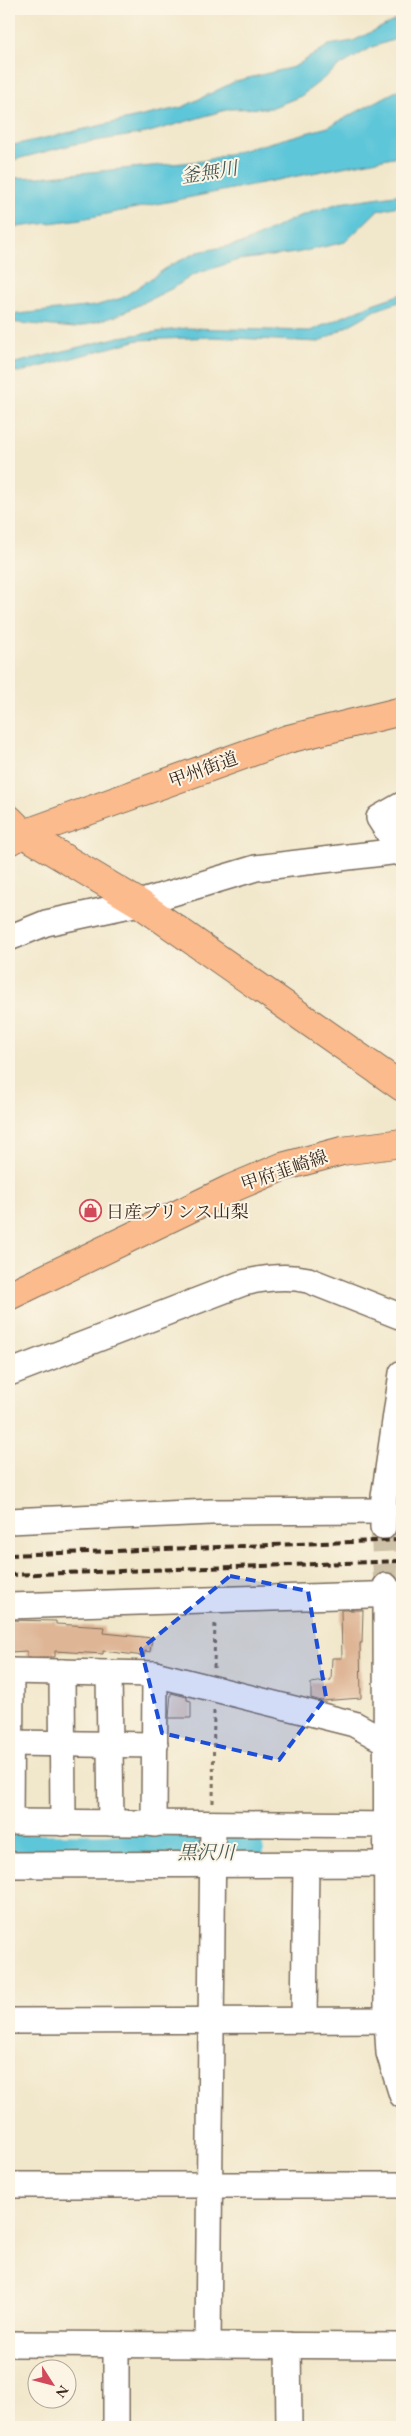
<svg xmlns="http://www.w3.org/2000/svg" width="411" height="2436" font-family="'EB Garamond','Noto Serif JP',serif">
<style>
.water{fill:#5dc6d9;stroke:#4c787c}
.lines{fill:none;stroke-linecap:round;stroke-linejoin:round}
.river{stroke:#5dc6d9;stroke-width:34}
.building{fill:#deb595}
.minor-tunnel{stroke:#cdc1a8;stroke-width:25;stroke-dasharray:25 12;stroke-linecap:butt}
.minor-casing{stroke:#7b6c5b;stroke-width:28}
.major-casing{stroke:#7b6c5b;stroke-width:30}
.highway-casing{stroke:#7b6c5b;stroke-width:30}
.path{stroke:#7b6c5b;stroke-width:3;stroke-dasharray:4 4;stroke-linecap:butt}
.minor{stroke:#fff;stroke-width:25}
.major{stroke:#fbbb8c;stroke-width:28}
.highway{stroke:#fbbb8c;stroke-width:28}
.rail{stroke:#3b2a1e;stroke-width:4;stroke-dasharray:8 4;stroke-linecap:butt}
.marked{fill:#1d4ed8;fill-opacity:0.2;stroke:#1d4ed8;stroke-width:4;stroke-dasharray:10 6;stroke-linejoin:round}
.labels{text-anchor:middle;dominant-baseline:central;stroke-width:4;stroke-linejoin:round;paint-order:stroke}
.street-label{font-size:18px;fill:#3b2a1e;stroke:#fcf5e5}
.poi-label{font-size:18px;fill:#3b2a1e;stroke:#fcf5e5;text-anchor:start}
.water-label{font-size:19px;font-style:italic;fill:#455956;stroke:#fcf5e5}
</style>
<rect width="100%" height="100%" fill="#fcf5e5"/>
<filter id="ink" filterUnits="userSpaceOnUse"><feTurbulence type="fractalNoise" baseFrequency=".02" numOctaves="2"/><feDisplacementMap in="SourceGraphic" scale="10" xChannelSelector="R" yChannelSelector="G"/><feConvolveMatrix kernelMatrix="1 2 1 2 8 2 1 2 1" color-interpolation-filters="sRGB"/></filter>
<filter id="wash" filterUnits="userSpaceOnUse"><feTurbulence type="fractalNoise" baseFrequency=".0096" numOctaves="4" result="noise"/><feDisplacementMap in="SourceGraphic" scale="20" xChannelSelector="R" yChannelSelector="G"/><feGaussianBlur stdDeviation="1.12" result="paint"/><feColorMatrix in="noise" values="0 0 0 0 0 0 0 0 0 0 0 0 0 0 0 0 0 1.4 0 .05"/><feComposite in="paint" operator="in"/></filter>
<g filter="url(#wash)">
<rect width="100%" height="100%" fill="#f1e7cb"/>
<g class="water">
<polygon points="402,17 402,37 372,47 338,67 301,96 271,108 229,109 146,133 75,144 9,161 9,146 183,107 236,81 294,67 329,45 353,41"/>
<polygon points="402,88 402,155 398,156 81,219 9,228 9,178 40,177 203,161 328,127"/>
<polygon points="402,194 402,205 377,211 345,242 296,253 238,260 193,275 173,288 116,316 75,328 9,322 9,315 95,306 122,298 171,265 198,252 244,243 297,217 339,203"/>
<polygon points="402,294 402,301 376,310 319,342 212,337 138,340 21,372 9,371 9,362 16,363 119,337 186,328 310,331 375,303"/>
</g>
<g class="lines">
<polyline class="river" points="9,1851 247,1852"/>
</g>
<g id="blocks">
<g class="building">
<polygon points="341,1610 363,1610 362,1643 360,1643 361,1698 321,1701 311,1698 311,1683 331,1680 332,1658 342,1658"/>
<polygon points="9,1620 56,1621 56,1624 105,1627 104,1633 152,1638 150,1652 145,1651 144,1656 103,1651 103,1654 55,1651 55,1657 27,1657 27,1651 9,1652"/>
<polygon points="171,1693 187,1697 187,1700 191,1701 191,1718 169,1718"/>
</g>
</g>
</g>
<g filter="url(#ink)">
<use href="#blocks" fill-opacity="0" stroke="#7b6c5b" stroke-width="1"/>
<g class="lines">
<polyline class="minor-tunnel" points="383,1527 386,1586"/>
<defs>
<g id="minor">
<polyline points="402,805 379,818 402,854"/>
<polyline points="9,938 46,923 139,903 256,868 399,851"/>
<path d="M9 1373 243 1283C264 1278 286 1275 308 1280L402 1317"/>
<polyline points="9,1521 211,1512 384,1511"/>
<polyline points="383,1527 384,1497 402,1373"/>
<polyline points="386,1586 387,2020 389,2053 402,2095"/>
<polyline points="9,1606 402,1594"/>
<polyline points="9,1671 155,1674 354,1724 385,1741"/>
<polyline points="62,1672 63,1823"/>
<polyline points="109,1673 111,1823"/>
<polyline points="10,1743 155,1745"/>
<polyline points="9,1822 402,1825"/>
<polyline points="10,1822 11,1671"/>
<polyline points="154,1824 155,1674"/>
<polyline points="9,1865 402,1864"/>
<polyline points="304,2020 306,1864"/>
<polyline points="9,2021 402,2020"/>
<polyline points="9,2185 402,2185"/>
<polyline points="9,2344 402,2346"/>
<polyline points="208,2345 213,1824"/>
<polyline points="288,2345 289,2427"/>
<polyline points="116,2421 116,2345"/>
</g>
<g id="major">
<polyline points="9,819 24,834 139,903 402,1087"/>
<polyline points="9,1296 230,1189 282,1167 342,1151 402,1143"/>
</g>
<polyline id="highway" points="9,841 24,834 288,739 402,711"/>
</defs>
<use href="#minor" class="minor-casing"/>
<use href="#major" class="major-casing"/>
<use href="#highway" class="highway-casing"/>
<g class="path">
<polyline points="214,1668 215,1619"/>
<polyline points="213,1803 214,1709"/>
</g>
<use href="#minor" class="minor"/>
<use href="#major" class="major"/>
<use href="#highway" class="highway"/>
<g class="rail">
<polyline points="9,1555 402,1540"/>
<polyline points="9,1575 402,1561"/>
</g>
</g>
</g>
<path class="marked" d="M230 1576 308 1591 326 1697 279 1760 162 1733 141 1649Z"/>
<defs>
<symbol id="shop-ring" viewBox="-11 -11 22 22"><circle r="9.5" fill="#fcf5e5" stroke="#d1495b" stroke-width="1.5"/><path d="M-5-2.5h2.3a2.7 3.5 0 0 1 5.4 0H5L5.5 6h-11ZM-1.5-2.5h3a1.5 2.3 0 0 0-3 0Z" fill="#d1495b"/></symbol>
</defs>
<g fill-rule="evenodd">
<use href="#shop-ring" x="78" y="1198" width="25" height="25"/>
</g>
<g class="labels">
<g class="street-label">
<text transform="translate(203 769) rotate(-20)">甲州街道</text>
<text transform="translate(284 1170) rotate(-19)">甲府韮崎線</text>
</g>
<g class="poi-label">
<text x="106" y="1211">日産プリンス山梨</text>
</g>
<g class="water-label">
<text transform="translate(209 172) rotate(-9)">釜無川</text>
<text x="206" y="1852">黒沢川</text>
</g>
</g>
<rect width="411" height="2436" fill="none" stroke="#fcf5e5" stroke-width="30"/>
<g transform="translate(52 2384) rotate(126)"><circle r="24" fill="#fcf5e5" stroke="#afa495"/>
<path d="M0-4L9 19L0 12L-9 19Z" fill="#d1495b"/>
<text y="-8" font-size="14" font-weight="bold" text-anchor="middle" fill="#3b2a1e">N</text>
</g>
</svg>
